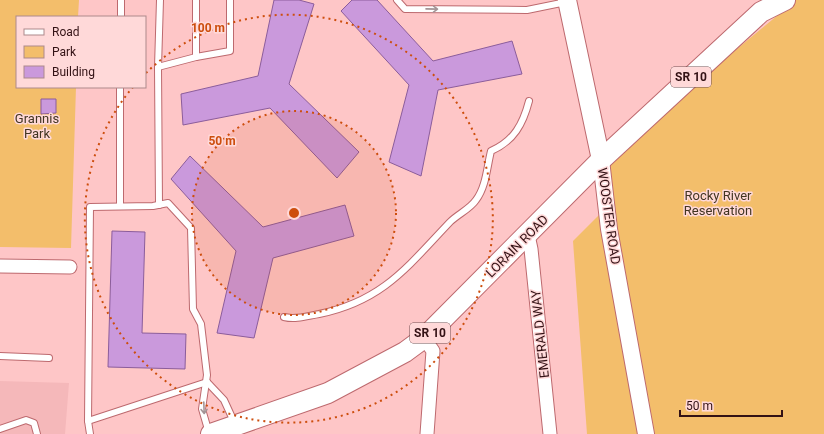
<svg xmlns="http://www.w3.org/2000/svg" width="824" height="434" font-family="Roboto,sans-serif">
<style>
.built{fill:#f5b8ba}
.green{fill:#f3be6b}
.building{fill:#ca99dc;stroke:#8b5d9b}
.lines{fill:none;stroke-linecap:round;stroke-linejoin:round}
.service-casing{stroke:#bd696e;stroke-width:8}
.minor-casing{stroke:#bd696e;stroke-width:15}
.tertiary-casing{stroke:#bd696e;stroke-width:18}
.secondary-casing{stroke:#bd696e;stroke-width:20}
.primary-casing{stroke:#bd696e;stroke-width:22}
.service{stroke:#fff;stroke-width:6}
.minor{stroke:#fff;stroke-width:13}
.tertiary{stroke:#fff;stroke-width:16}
.secondary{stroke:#fff;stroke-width:18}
.primary{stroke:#fff;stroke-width:20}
.oneway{stroke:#a39496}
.ring{fill:none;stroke:#cd4e0d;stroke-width:2;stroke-dasharray:2 4}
.labels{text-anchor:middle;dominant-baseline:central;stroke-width:3;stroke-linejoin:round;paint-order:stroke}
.shield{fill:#ffd9d9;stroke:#704e50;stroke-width:1}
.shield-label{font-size:12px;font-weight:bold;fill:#331215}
.park-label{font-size:13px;fill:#423521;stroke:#ffd9d9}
.street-label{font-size:13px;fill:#331215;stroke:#ffd9d9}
.centre{fill:#cd4e0d;stroke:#ffd9d9;stroke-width:2}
.ring-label{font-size:12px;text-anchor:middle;font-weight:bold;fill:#cd4e0d;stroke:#ffd9d9;stroke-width:3;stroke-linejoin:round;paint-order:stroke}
</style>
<rect width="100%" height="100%" fill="#fec6c7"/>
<polygon class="built" points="0,381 69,383 65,434 0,434"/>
<g class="green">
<polygon points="0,0 79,0 78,17 17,17 17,87 76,87 71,248 0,247"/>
<polygon points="796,0 824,0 824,434 587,434 573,241 610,204 603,160"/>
</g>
<g class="building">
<polygon points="274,0 299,0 314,4 289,84 359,152 337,178 270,108 183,125 181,94 258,76"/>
<polygon points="352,0 377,0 433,61 512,41 522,74 438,90 421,176 389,162 409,85 341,11"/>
<polygon points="41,99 56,99 56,113 41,114"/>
<polygon points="190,156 263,227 345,205 354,236 273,258 254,338 217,333 236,251 171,179"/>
<polygon points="112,231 145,232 142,333 186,334 185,369 108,367"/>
</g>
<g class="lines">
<defs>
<g id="service">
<polyline points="397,0 405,9 527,10 566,2"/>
<polyline points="121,17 121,0"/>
<polyline points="196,57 230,51 230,0"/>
<polyline points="158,67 160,0"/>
<polyline points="159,205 158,67 196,57 196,0"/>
<polyline points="120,206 120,87"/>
<path d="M284 317C296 320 307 316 319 314 383 301 408 266 450 222 458 214 470 209 476 200 486 187 487 167 491 151 514 141 523 124 529 101"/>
<polyline points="0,356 49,358"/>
<polyline points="207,382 224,400 235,424"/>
<polyline points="88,421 207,382"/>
<polyline points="0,429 26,420 34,423 37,434"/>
<polyline points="90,434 88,421 90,207 153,206 168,203 191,228 193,309 201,324 207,375 202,409 209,433"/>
</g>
<g id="minor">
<polyline points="528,235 531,249 550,434"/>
<polyline points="0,266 70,267"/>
<polyline points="424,338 433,351 427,434"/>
</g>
<polyline id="tertiary" points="601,160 609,229 646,434"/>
<polyline id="secondary" points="567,0 601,160"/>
<polyline id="primary" points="211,434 328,393 405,352 424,338 601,160 761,12 785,0"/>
</defs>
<use href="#service" class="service-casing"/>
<use href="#minor" class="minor-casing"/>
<use href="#tertiary" class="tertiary-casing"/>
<use href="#secondary" class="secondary-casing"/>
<use href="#primary" class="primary-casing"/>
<use href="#service" class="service"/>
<use href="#minor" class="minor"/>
<use href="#tertiary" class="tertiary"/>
<use href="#secondary" class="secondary"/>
<use href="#primary" class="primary"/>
</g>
<defs><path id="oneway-shaft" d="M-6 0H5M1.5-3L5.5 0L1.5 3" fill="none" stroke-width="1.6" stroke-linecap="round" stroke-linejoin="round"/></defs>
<g class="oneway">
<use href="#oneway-shaft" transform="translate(432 9) rotate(1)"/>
<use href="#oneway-shaft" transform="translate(204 408) rotate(88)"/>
</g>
<circle cx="294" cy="213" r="102" fill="#cd4e0d" fill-opacity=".12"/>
<g class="ring">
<circle cx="294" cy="213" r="102"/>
<path d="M146 73A204 204 0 1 1 133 87"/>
</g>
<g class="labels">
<g class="shield">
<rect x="671" y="67" width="40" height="20" rx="3"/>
<rect x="410" y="323" width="40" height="20" rx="3"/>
</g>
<g class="shield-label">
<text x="691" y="77">SR 10</text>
<text x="430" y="333">SR 10</text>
</g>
<g class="park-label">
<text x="37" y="118">Grannis<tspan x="37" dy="15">Park</tspan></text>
<text x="718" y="195">Rocky River<tspan x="718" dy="15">Reservation</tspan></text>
</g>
<g class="street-label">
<text transform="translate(609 216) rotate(82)">WOOSTER ROAD</text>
<text transform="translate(517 246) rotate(-45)">LORAIN ROAD</text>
<text transform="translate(540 334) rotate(-96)">EMERALD WAY</text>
</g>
</g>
<circle cx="294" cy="213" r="6" class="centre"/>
<g class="ring-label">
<text x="208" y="32">100 m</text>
<text x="222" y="145">50 m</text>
</g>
<rect x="16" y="16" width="130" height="72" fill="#ffd9d9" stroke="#ad898b"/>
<rect x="24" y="29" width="20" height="6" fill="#ffffff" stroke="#ad898b"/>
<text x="52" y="36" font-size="12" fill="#331215">Road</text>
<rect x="24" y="46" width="20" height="12" fill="#f3be6b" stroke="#ad898b"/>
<text x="52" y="56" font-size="12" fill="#331215">Park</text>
<rect x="24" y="66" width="20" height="12" fill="#ca99dc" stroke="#ad898b"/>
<text x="52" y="76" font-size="12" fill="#331215">Building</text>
<path d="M680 410v6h102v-6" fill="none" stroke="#331215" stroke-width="2"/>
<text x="686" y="410" font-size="12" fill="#331215" stroke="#ffd9d9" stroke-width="3" paint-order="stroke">50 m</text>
</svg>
